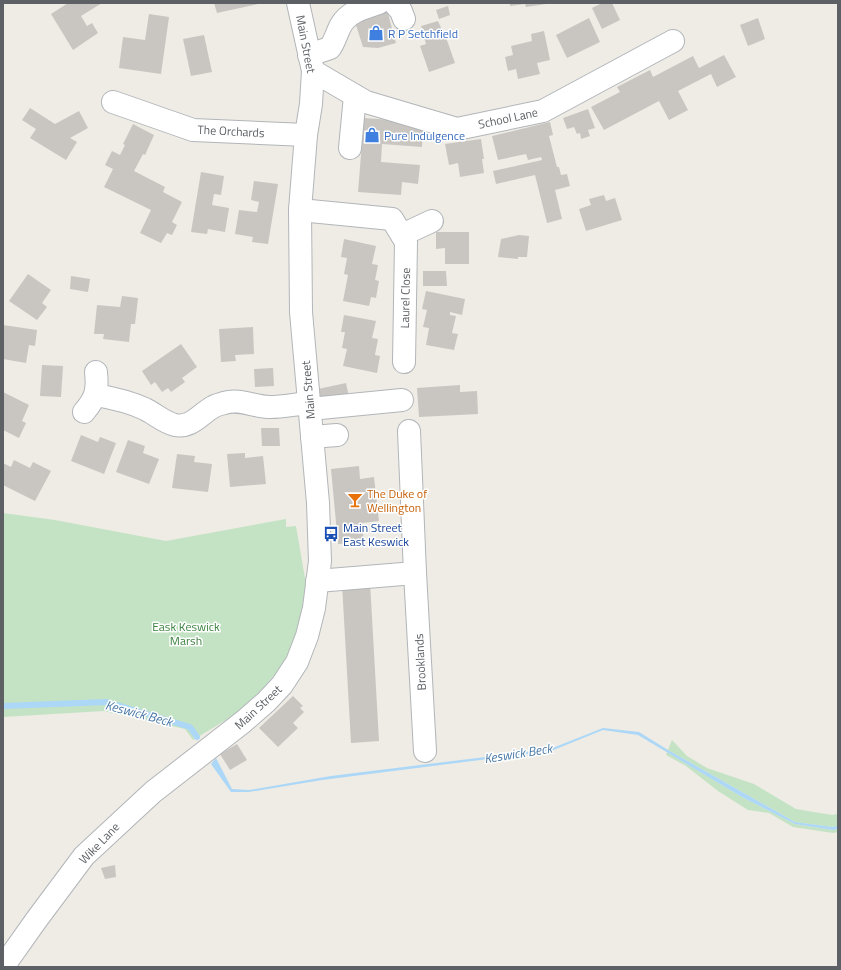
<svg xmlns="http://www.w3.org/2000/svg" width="841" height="970" font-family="'Titillium Web',sans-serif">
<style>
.green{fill:#c4e3c4}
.water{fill:#acd7f7}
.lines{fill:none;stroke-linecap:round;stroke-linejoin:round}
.stream{stroke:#acd7f7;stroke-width:6}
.building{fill:#c9c6c2}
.minor-casing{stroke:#b2b5b9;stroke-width:24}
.minor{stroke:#fff;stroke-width:22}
.labels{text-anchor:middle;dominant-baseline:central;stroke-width:3;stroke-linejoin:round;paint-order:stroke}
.shop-label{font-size:12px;fill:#366cbe;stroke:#fff;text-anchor:start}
.street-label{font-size:12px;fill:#5d6064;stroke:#fff}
.food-label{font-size:12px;fill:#c56008;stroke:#fff;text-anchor:start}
.transit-label{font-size:12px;fill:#164399;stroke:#fff;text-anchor:start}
.park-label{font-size:12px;fill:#3d8240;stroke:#fff}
.water-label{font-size:13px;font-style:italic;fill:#4a79a7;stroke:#fff}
</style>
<rect width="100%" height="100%" fill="#eeece5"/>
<g class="green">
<polygon points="3,513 55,520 166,541 286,519 286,527 296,526 307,590 303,612 294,643 279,670 244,709 193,740 185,729 104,711 3,717"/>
<polygon points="672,740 687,756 707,768 754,784 796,809 832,815 838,814 838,826 832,827 795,822 668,750"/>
<polygon points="667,752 742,797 795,824 833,830 838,829 838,832 833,833 793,827 769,813 748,810 718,791 686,766 666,755"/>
</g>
<polygon class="water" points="603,728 639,732 668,750 795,822 832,827 838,826 838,829 833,830 795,824 742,797 638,735 603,730 551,751 322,780 249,792 231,792 211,764 216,758 232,789 249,790 331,776 550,749"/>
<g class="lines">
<polyline class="stream" points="3,706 107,702 190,727 197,737"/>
</g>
<g class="building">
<polygon points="68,3 102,3 81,16 87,26 92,23 98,33 73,50 51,14"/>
<polygon points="214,3 258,3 258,4 217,13"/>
<polygon points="510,3 546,3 546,4 526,7 525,4 510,6"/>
<polygon points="602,3 612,3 620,20 602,29 592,8"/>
<polygon points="448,6 450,15 439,19 436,10"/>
<polygon points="387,10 396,43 378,48 363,47 355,22 369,18 368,15"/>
<polygon points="149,14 169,17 161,74 119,68 123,37 145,40"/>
<polygon points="589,18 600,42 567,58 556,35"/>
<polygon points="758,18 765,39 748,46 740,25"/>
<polygon points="438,21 442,30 443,29 455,63 429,72 420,46 426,44 421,26"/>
<polygon points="544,31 550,60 537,63 540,74 518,79 516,69 508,71 505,57 513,55 511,46 532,41 531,34"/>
<polygon points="204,35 212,72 191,76 183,39"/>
<polygon points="724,55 736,77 717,87 711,74 678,91 688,110 669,120 659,101 604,130 591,107 620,92 617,87 650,70 653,77 693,56 699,68"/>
<polygon points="30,108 55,124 79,111 88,128 70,138 77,142 66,160 30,138 36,129 22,120"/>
<polygon points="588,109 595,128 588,130 590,136 581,139 580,133 577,134 574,127 567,129 563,118"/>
<polygon points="364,118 405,121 423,129 422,147 382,144 381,162 420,165 418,184 402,182 401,195 358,192"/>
<polygon points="550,122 553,135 549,136 557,167 559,167 561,175 567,174 570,186 555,190 562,219 547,223 535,175 496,184 493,171 542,160 541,157 528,160 526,154 498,160 492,136"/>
<polygon points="133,124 154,135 145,155 143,154 134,171 165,187 163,192 182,202 172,222 177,225 172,235 167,233 161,243 140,233 151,210 104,187 113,169 105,165 112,151 120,155 125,145 123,144"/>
<polygon points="481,139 484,159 482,159 484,173 460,177 458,163 449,165 445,144"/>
<polygon points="201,172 224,176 221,195 214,194 212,205 229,208 225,232 208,229 207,234 191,232"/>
<polygon points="254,181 278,184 268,244 252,242 253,237 235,234 239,210 257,212 259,202 251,200"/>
<polygon points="604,195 606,201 615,198 622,220 586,231 579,209 591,205 589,199"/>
<polygon points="436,232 469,232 469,264 445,264 445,248 436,249"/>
<polygon points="519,235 529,236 527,257 518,257 518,259 498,257 501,239"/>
<polygon points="344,239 376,246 372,264 378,265 375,280 379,281 376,298 371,297 369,306 343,301 348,275 344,274 347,258 341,257"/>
<polygon points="423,271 446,271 447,286 423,286"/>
<polygon points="28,274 51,290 42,303 47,307 37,320 9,301"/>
<polygon points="71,276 90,279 88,292 70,289"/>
<polygon points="426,291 465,299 462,315 450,312 450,315 456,316 452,333 458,334 454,350 426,345 429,328 423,327 427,310 422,309"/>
<polygon points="122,296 138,298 135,324 131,324 129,342 103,339 104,334 94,334 97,305 120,307"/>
<polygon points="344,315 376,321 372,338 378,339 375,355 380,356 377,373 343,366 347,349 342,348 345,332 341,332"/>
<polygon points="3,325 37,330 35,346 29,345 26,363 3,359"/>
<polygon points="253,327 254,354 235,355 236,361 221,362 219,329"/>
<polygon points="181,344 197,367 182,378 185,382 171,392 168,388 162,392 155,382 151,385 142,371"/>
<polygon points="42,365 63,366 61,397 40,396"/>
<polygon points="273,368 274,386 255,387 254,369"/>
<polygon points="346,383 349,397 321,402 318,389"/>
<polygon points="460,385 460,392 477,391 478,414 419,417 417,388"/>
<polygon points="3,392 29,405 22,421 26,423 19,438 3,430"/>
<polygon points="261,428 279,428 280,446 262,446"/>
<polygon points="81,435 98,442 100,437 116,443 104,474 71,461"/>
<polygon points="128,440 145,446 143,453 159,459 149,484 116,472"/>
<polygon points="245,453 245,458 263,456 266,484 230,487 227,454"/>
<polygon points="177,454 195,456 194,462 212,464 208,492 172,488"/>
<polygon points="14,460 30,468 33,462 51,471 35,501 3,485 3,463 11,467"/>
<polygon points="359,466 360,479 374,477 379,521 362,523 364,542 338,544 331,469"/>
<polygon points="370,582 379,741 351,743 342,584"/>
<polygon points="293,696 303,706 300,708 304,712 293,723 298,728 278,747 259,728"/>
<polygon points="237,744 247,760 230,770 220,754"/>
<polygon points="115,865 116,877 105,879 101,868"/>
</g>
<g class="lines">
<defs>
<g id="minor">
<polyline points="394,3 401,11 404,19"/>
<path d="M309 55 330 48C335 41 337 32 341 25 349 11 365 8 379 3"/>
<polyline points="313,71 366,102 457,129 543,111 673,41"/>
<polyline points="113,102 193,130 306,135"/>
<polyline points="350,148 355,96"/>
<polyline points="300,210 392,219 406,242 404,362"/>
<polyline points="402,235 432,221"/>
<path d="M96 395C113 398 130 402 145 409 155 414 165 423 175 425 192 428 200 414 213 407 216 405 221 404 224 403 240 398 254 407 270 407 283 407 296 404 309 403"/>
<polyline points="310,409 402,400"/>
<path d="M84 412C96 398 98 390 96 372"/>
<polyline points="312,437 337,435"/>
<polyline points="415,573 425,751"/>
<polyline points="317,581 415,573 409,431"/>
<polyline points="3,967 37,919 84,856 153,792 243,722 266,702 282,685 297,662 307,636 314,608 320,561 318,503 301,312 300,210 306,135 311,104 313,71 298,3"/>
</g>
</defs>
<use href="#minor" class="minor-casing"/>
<use href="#minor" class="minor"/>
</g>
<defs>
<symbol id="shop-bare" viewBox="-9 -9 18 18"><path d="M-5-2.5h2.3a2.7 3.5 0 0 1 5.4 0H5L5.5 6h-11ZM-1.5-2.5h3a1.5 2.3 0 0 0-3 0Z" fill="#3f7fe0" stroke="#fff" stroke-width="2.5" paint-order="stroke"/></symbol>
<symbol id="bar-bare" viewBox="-9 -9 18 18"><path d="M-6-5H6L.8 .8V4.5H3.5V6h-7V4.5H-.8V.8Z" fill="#e8710a" stroke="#fff" stroke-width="2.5" paint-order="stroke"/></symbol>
<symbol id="bus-bare" viewBox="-9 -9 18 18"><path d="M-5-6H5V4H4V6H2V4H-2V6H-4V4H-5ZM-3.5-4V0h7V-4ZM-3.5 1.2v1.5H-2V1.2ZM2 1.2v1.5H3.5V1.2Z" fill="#1a4fb4" stroke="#fff" stroke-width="2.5" paint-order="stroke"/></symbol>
</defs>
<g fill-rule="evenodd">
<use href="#shop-bare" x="365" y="22" width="22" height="22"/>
<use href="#shop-bare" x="361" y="124" width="22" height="22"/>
<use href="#bar-bare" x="344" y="489" width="22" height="22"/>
<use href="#bus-bare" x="320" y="523" width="22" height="22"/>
</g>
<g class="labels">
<g class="shop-label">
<text x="388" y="33">R P Setchfield</text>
<text x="384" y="135">Pure Indulgence</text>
</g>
<g class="street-label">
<text transform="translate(306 44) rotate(79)">Main Street</text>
<text transform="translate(508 118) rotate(-12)">School Lane</text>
<text transform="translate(231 131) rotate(3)">The Orchards</text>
<text transform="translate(405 298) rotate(-89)">Laurel Close</text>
<text transform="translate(308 390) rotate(-95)">Main Street</text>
<text transform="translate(420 662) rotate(-93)">Brooklands</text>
<text transform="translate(258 707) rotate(-43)">Main Street</text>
<text transform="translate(99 843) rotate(-46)">Wike Lane</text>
</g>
<g class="food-label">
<text x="367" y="493">The Duke of<tspan x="367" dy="14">Wellington</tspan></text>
</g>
<g class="transit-label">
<text x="343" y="527">Main Street<tspan x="343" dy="14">East Keswick</tspan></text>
</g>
<g class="park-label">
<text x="186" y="626">Eask Keswick<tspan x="186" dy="14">Marsh</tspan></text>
</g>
<g class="water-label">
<text transform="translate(139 713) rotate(15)">Keswick Beck</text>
<text transform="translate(518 753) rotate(-9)">Keswick Beck</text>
</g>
</g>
<rect width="841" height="970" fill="none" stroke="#5d6064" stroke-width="8"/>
</svg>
